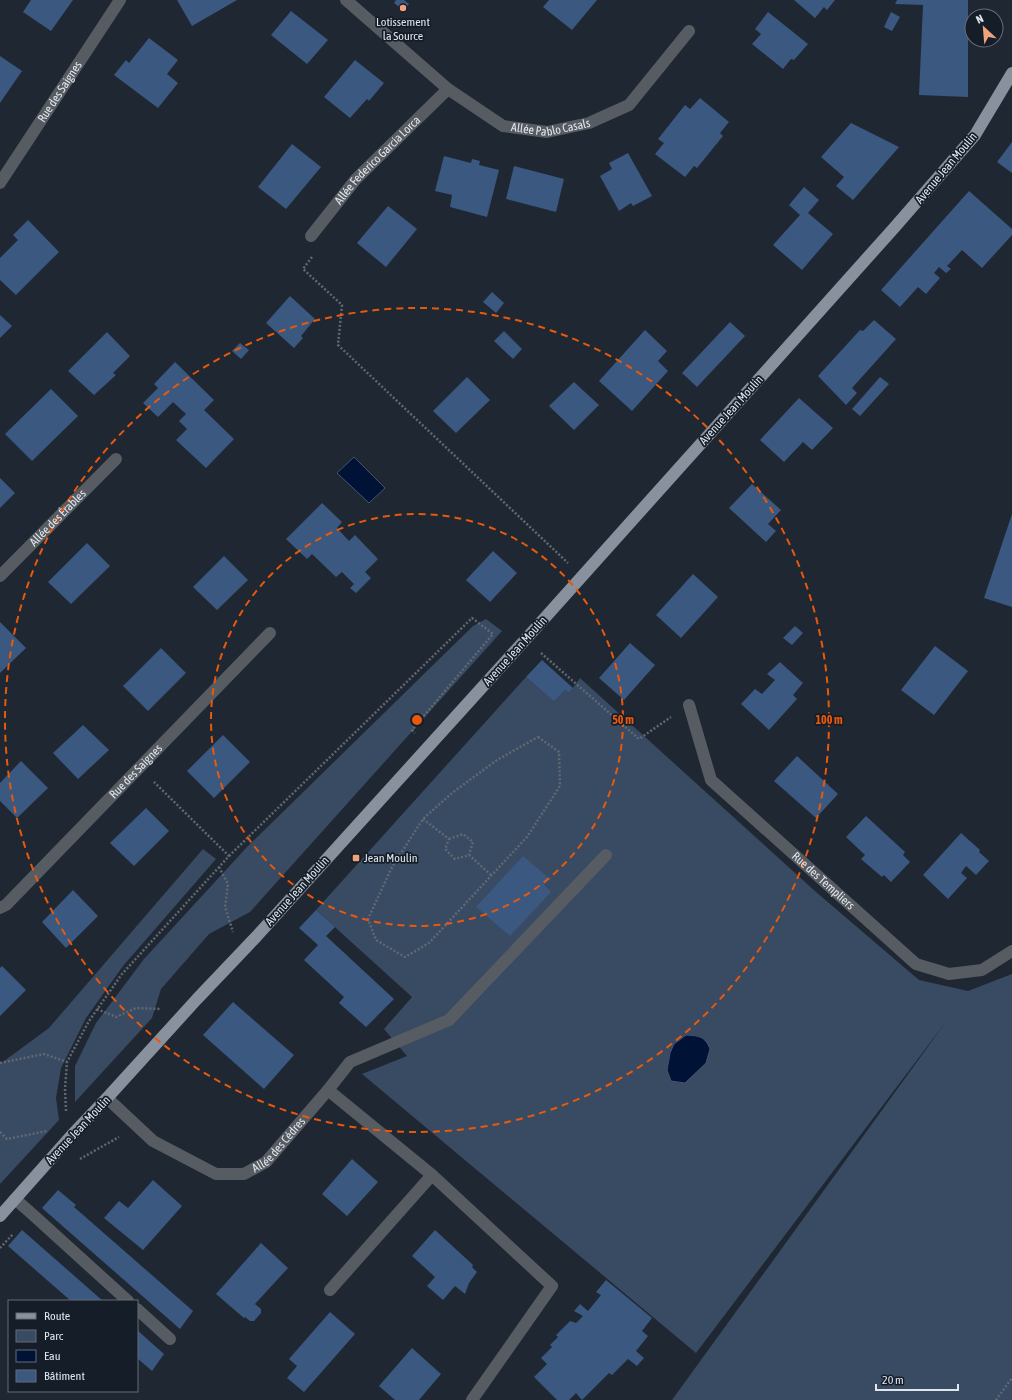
<svg xmlns="http://www.w3.org/2000/svg" width="1012" height="1400" font-family="'Asap Condensed',sans-serif">
<style>
.green{fill:#394a63}
.water{fill:#001336;stroke:#44526d}
.building{fill:#3b5881}
.lines{fill:none;stroke-linecap:round;stroke-linejoin:round}
.path{stroke:#616872;stroke-width:2.5;stroke-dasharray:2 2;stroke-linecap:butt}
.minor{stroke:#575c62;stroke-width:12}
.major{stroke:#88919d;stroke-width:12}
.ring{fill:none;stroke:#e8590c;stroke-width:2;stroke-dasharray:7 5}
.poi-dot{fill:#f0a27a;stroke:#151d28;stroke-width:1.5}
.labels{text-anchor:middle;dominant-baseline:central;stroke-width:3.5;stroke-linejoin:round;paint-order:stroke}
.poi-label{font-size:12px;fill:#e1e6ee;stroke:#151d28}
.street-label{font-size:12px;fill:#e1e6ee;stroke:#151d28}
.centre{fill:#e8590c;stroke:#151d28;stroke-width:2}
.ring-label{font-size:12px;text-anchor:middle;font-weight:bold;fill:#e8590c;stroke:#151d28;stroke-width:3.5;stroke-linejoin:round;paint-order:stroke}
</style>
<rect width="100%" height="100%" fill="#1f2732"/>
<g class="green">
<polygon points="486,619 502,631 250,912 209,934 161,989 152,1018 75,1102 75,1066 96,1023 144,959 247,847 473,626"/>
<polygon points="526,677 554,702 565,690 569,693 580,678 816,892 919,980 968,991 1012,974 1012,1400 672,1400 948,1019 696,1353 362,1074 407,1056 384,1029 412,997 316,910"/>
<polygon points="203,849 216,859 123,966 86,1018 61,1068 56,1098 59,1120 0,1184 0,1064 49,1028"/>
</g>
<g class="water">
<polygon points="354,457 385,488 369,503 337,473"/>
<path d="M686 1035C699 1036 705 1036 710 1049L706 1063 685 1083 671 1081 667 1070 670 1053 674 1044Z"/>
</g>
<g class="building">
<polygon points="31,0 73,0 51,31 23,12"/>
<polygon points="177,0 237,0 192,26"/>
<polygon points="396,0 404,0 409,4 404,11 394,3"/>
<polygon points="549,0 597,0 572,30 543,7"/>
<polygon points="794,0 835,0 827,10 824,7 815,18"/>
<polygon points="897,0 968,0 968,97 919,95 923,5 895,4"/>
<polygon points="291,11 328,40 307,64 271,35"/>
<polygon points="768,12 808,44 794,60 791,59 783,69 752,44 761,34 755,29"/>
<polygon points="891,12 900,17 892,31 884,27"/>
<polygon points="149,38 178,60 167,74 178,83 158,108 114,75 126,60 129,63"/>
<polygon points="0,56 22,71 0,103"/>
<polygon points="355,60 384,83 369,101 367,99 350,118 324,97"/>
<polygon points="700,98 729,122 720,133 723,136 697,168 694,166 685,177 655,154 664,143 658,139 685,105 690,109"/>
<polygon points="851,123 899,147 853,200 836,186 844,177 821,157"/>
<polygon points="1012,142 1012,173 997,162"/>
<polygon points="292,144 321,167 286,209 258,187"/>
<polygon points="628,153 652,196 633,206 631,203 619,211 600,176 612,169 609,163"/>
<polygon points="444,156 471,163 472,159 480,161 479,165 499,170 487,217 450,207 452,195 435,191"/>
<polygon points="514,166 564,179 556,212 506,199"/>
<polygon points="804,187 819,200 808,213 833,234 802,270 773,245 800,215 789,205"/>
<polygon points="969,191 1012,229 1012,235 982,268 962,250 947,266 951,269 946,273 939,267 934,273 940,278 926,294 918,287 900,307 881,290"/>
<polygon points="388,206 417,229 386,267 357,243"/>
<polygon points="28,220 59,252 16,295 0,280 0,258 18,240 13,235"/>
<polygon points="492,292 504,303 496,313 483,302"/>
<polygon points="290,296 315,319 301,336 303,338 294,348 266,323"/>
<polygon points="0,315 12,326 0,338"/>
<polygon points="874,320 896,339 852,388 857,393 846,405 818,376 860,330 863,331"/>
<polygon points="730,322 745,336 697,387 682,373"/>
<polygon points="645,330 667,351 658,361 668,371 632,411 599,381"/>
<polygon points="504,331 522,349 513,359 494,341"/>
<polygon points="107,332 130,356 113,373 116,375 94,395 68,371"/>
<polygon points="240,343 249,350 241,359 232,351"/>
<polygon points="175,362 214,400 204,410 234,439 206,468 176,440 187,429 179,421 186,414 173,402 158,417 143,403 158,388 154,384"/>
<polygon points="467,377 490,400 456,433 433,411"/>
<polygon points="880,377 889,384 860,416 852,409"/>
<polygon points="574,382 599,405 574,430 549,406"/>
<polygon points="51,389 78,416 32,461 5,434"/>
<polygon points="799,398 833,428 812,450 803,442 784,462 760,440"/>
<polygon points="0,478 15,493 0,508"/>
<polygon points="752,484 781,510 768,524 776,531 766,542 729,508"/>
<polygon points="322,503 342,522 337,528 349,541 355,535 378,559 365,572 371,578 356,593 350,588 354,584 342,572 336,577 312,554 307,559 286,539"/>
<polygon points="1012,514 1012,607 984,598"/>
<polygon points="87,543 110,566 71,604 48,582"/>
<polygon points="493,551 517,573 490,602 466,580"/>
<polygon points="224,556 248,580 217,610 193,587"/>
<polygon points="693,574 718,597 681,638 656,615"/>
<polygon points="0,622 26,648 0,673"/>
<polygon points="795,626 803,633 792,645 783,638"/>
<polygon points="630,643 655,665 624,700 599,678"/>
<polygon points="935,646 968,671 934,715 901,690"/>
<polygon points="161,648 186,673 148,711 123,686"/>
<polygon points="542,660 573,688 569,693 565,690 554,702 526,677"/>
<polygon points="780,662 803,683 793,695 797,699 769,730 741,704 755,689 762,694 775,680 767,674"/>
<polygon points="83,725 109,750 78,779 53,753"/>
<polygon points="223,735 250,762 214,798 187,771"/>
<polygon points="797,756 838,794 816,818 774,781"/>
<polygon points="21,761 48,788 17,818 0,801 0,783"/>
<polygon points="146,808 169,831 134,866 110,843"/>
<polygon points="866,816 905,852 903,855 910,862 891,882 884,875 882,877 861,859 865,855 846,837"/>
<polygon points="961,833 980,850 979,852 989,861 976,875 966,866 961,873 967,878 948,899 923,875"/>
<polygon points="523,856 550,879 544,885 551,892 510,936 476,907"/>
<polygon points="73,890 98,916 66,948 42,922"/>
<polygon points="316,910 335,927 326,936 394,999 366,1027 339,1003 344,997 304,960 318,945 299,928"/>
<polygon points="2,966 26,990 0,1016 0,968"/>
<polygon points="233,1002 294,1055 264,1089 203,1035"/>
<polygon points="352,1159 378,1182 347,1216 322,1194"/>
<polygon points="153,1180 182,1206 143,1250 104,1218 119,1201 128,1208"/>
<polygon points="58,1190 76,1205 74,1207 193,1311 180,1329 42,1208"/>
<polygon points="22,1230 103,1301 71,1301 8,1246"/>
<polygon points="435,1230 473,1265 472,1267 477,1272 469,1283 465,1294 455,1286 443,1300 427,1286 435,1277 412,1256"/>
<polygon points="261,1243 288,1268 255,1304 261,1309 261,1313 254,1321 250,1321 245,1317 244,1318 216,1294"/>
<polygon points="606,1280 652,1318 642,1331 648,1336 636,1351 644,1358 637,1366 628,1359 612,1375 609,1373 582,1400 576,1393 569,1400 557,1400 534,1377 547,1364 541,1358 552,1347 550,1345 558,1337 556,1335 570,1321 576,1323 583,1316 574,1311 580,1304 588,1311 601,1295 596,1292"/>
<polygon points="330,1312 355,1334 304,1392 287,1378 297,1366 289,1359"/>
<polygon points="137,1330 164,1354 152,1371 137,1358"/>
<polygon points="412,1348 441,1374 419,1400 395,1400 379,1386"/>
</g>
<g class="lines">
<g class="path">
<polyline points="312,257 303,269 342,305 338,345 568,563"/>
<polyline points="541,653 639,739 671,717"/>
<polygon points="538,737 559,752 560,786 527,837 429,943 405,957 376,940 368,919 392,867 423,819 452,793 497,760"/>
<polyline points="423,819 449,839 445,849 455,859 469,855 491,875"/>
<polyline points="449,839 463,834 473,842 469,855"/>
<polyline points="229,856 472,618 493,634 412,730 415,733"/>
<polyline points="219,867 228,884 225,907 233,932"/>
<polyline points="97,1009 116,1017 136,1008 161,1009"/>
<polyline points="0,1063 44,1054 67,1062"/>
<polyline points="66,1111 65,1089 67,1062 89,1021 122,974 229,856 154,782"/>
<polyline points="0,1132 7,1139 47,1131"/>
<polyline points="80,1159 119,1137"/>
<polyline points="0,1248 13,1234"/>
<polyline points="996,1400 1012,1378"/>
</g>
<g class="minor">
<path id="s1" d="M346 0 448 89 503 126 547 132 589 123 629 105 689 31"/>
<path id="s2" d="M0 183 120 0"/>
<path id="s3" d="M311 236 356 179 448 89"/>
<path id="s4" d="M0 576 116 459"/>
<path id="s5" d="M689 705 711 780 916 964 949 974 982 970 1012 951"/>
<path id="s6" d="M0 908 6 905 270 633"/>
<polyline points="328,1090 350,1062 449,1020 606,855"/>
<path id="s7" d="M107 1098 153 1141 216 1174H244L266 1162 328 1090 432 1175 552 1286 472 1400"/>
<polyline points="15,1199 31,1213 128,1301"/>
<polyline points="330,1290 432,1175"/>
<polyline points="137,1309 170,1339"/>
</g>
<polyline class="major" points="0,1216 71,1136 107,1098 197,999 256,937 525,640 894,228 975,135 1012,73"/>
</g>
<g class="ring">
<circle cx="417" cy="720" r="206"/>
<circle cx="417" cy="720" r="412"/>
</g>
<g class="poi-dot">
<circle cx="403" cy="8" r="4"/>
<rect x="352" y="854" width="8" height="8" rx="2"/>
</g>
<g class="labels">
<g class="poi-label">
<text x="403" y="22">Lotissement<tspan x="403" dy="14">la Source</tspan></text>
<text x="364" y="858" text-anchor="start">Jean Moulin</text>
</g>
<g class="street-label">
<text stroke="none"><textPath href="#s2" startOffset="109">Rue des Saignes</textPath></text>
<text stroke="none"><textPath href="#s1" startOffset="250">Allée Pablo Casals</textPath></text>
<text stroke="none"><textPath href="#s3" startOffset="101">Allée Federico Garcia Lorca</textPath></text>
<text transform="translate(946 168) rotate(-50)">Avenue Jean Moulin</text>
<text transform="translate(731 410) rotate(-48)">Avenue Jean Moulin</text>
<text stroke="none"><textPath href="#s4" startOffset="82">Allée des Érables</textPath></text>
<text transform="translate(515 651) rotate(-48)">Avenue Jean Moulin</text>
<text stroke="none"><textPath href="#s6" startOffset="193">Rue des Saignes</textPath></text>
<text stroke="none"><textPath href="#s5" startOffset="229">Rue des Templiers</textPath></text>
<text transform="translate(297 891) rotate(-48)">Avenue Jean Moulin</text>
<text transform="translate(78 1130) rotate(-47)">Avenue Jean Moulin</text>
<text stroke="none"><textPath href="#s7" startOffset="208">Allée des Cédres</textPath></text>
</g>
</g>
<circle cx="417" cy="720" r="6" class="centre"/>
<g class="ring-label">
<text x="623" y="724">50 m</text>
<text x="829" y="724">100 m</text>
</g>
<rect x="8" y="1300" width="130" height="92" fill="#151d28" stroke="#676d77"/>
<rect x="16" y="1313" width="20" height="6" fill="#88919d" stroke="#676d77"/>
<text x="44" y="1320" font-size="12" fill="#e1e6ee">Route</text>
<rect x="16" y="1330" width="20" height="12" fill="#394a63" stroke="#676d77"/>
<text x="44" y="1340" font-size="12" fill="#e1e6ee">Parc</text>
<rect x="16" y="1350" width="20" height="12" fill="#001336" stroke="#676d77"/>
<text x="44" y="1360" font-size="12" fill="#e1e6ee">Eau</text>
<rect x="16" y="1370" width="20" height="12" fill="#3b5881" stroke="#676d77"/>
<text x="44" y="1380" font-size="12" fill="#e1e6ee">Bâtiment</text>
<g transform="translate(984 28) rotate(334)"><circle r="19" fill="#151d28" stroke="#676d77"/>
<path d="M0-3L7 15L0 10L-7 15Z" fill="#f0a27a"/>
<text y="-6" font-size="11" font-weight="bold" text-anchor="middle" fill="#e1e6ee">N</text>
</g>
<path d="M876 1384v6h82v-6" fill="none" stroke="#e1e6ee" stroke-width="2"/>
<text x="882" y="1384" font-size="12" fill="#e1e6ee" stroke="#151d28" stroke-width="3" paint-order="stroke">20 m</text>
</svg>
